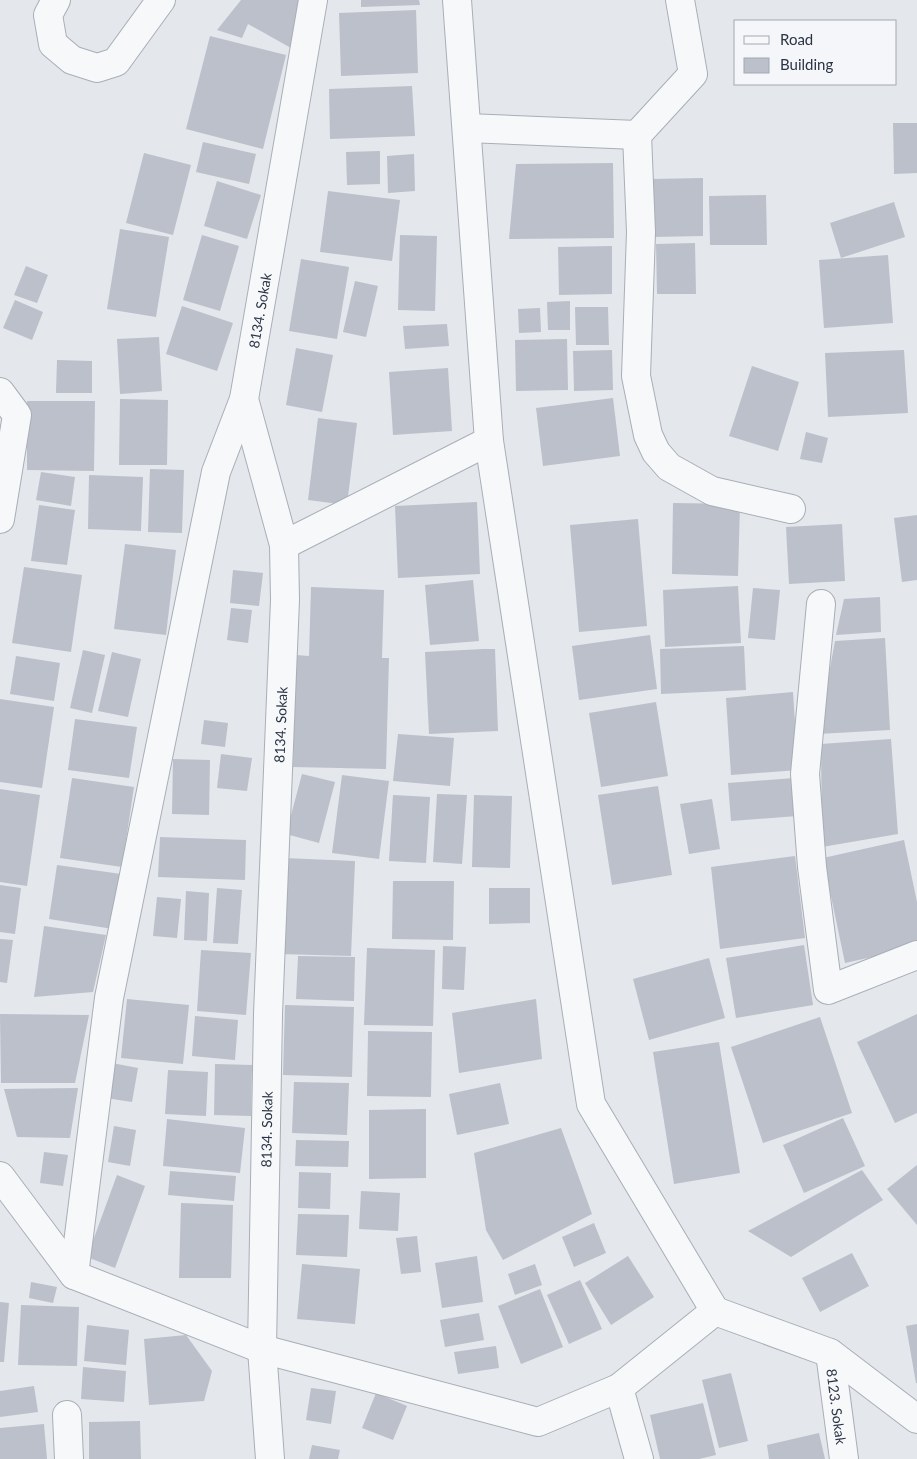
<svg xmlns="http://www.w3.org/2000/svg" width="917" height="1459" font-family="Lato,sans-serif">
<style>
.building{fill:#bbc0ca}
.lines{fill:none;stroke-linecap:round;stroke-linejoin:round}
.minor-casing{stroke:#a9aeb7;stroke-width:30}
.minor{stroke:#f7f8fa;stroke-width:28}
.labels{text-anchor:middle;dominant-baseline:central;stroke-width:4.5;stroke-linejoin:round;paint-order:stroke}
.street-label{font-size:14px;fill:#2b3445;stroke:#f4f6f9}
</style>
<rect width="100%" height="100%" fill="#e4e7ec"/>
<g class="building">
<polygon points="241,0 302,0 291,48 248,24 242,38 217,30"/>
<polygon points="361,0 419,0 420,5 361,7"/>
<polygon points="416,10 418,73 341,76 339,13"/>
<polygon points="210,36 286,55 263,149 186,129"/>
<polygon points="412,86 415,136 330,139 329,89"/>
<polygon points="893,123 917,123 917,173 894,174"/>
<polygon points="203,142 256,154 249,184 196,172"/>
<polygon points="380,151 380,184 347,185 346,152"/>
<polygon points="144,153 191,165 173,235 126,223"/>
<polygon points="414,154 415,191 388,193 387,156"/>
<polygon points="613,163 614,238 509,239 516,164"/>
<polygon points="703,178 703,236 653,237 652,179"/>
<polygon points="217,181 261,195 247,239 204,226"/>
<polygon points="328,191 400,200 392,261 320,252"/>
<polygon points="766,195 767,245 710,245 709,196"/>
<polygon points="894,202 905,237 841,258 830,223"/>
<polygon points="120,229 169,237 156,317 107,309"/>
<polygon points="202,235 239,246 220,311 183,300"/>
<polygon points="400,235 437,236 435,311 398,310"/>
<polygon points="695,243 696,294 657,294 656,244"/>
<polygon points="612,246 612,294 559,295 558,247"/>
<polygon points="888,255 893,323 824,328 819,260"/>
<polygon points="301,259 349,267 337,339 289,331"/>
<polygon points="26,266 48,275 37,303 14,295"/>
<polygon points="355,281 378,286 366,337 343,332"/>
<polygon points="15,300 43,312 32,340 3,328"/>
<polygon points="570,301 570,330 548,330 547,302"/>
<polygon points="182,306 233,323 217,371 166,354"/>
<polygon points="575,307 608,307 609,345 576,345"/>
<polygon points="540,308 541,332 519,333 518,309"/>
<polygon points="447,324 449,346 405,349 403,326"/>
<polygon points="159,337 162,391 120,394 117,339"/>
<polygon points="567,339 568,390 516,391 515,340"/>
<polygon points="296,348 333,355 322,412 286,405"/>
<polygon points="612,350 613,390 574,391 573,351"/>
<polygon points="904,350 908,413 828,417 825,353"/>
<polygon points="57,360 92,361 92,393 56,393"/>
<polygon points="752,366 799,382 778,451 729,436"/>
<polygon points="448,368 452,431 393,435 389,372"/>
<polygon points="613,398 620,456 543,466 536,408"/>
<polygon points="120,399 168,400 167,465 119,465"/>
<polygon points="27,401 95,401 94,471 27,470"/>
<polygon points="318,418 357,423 347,505 308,500"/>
<polygon points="806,432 828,438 822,463 800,459"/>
<polygon points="150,469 184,470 182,533 148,532"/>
<polygon points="41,472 75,477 71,506 36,500"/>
<polygon points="89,475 143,477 141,531 88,529"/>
<polygon points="477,502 480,574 398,578 395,506"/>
<polygon points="673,503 740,504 738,576 672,574"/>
<polygon points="39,505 75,510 67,565 31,561"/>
<polygon points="917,515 917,580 902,582 894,518"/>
<polygon points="638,519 647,626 579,632 570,525"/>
<polygon points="842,524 845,581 789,584 786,527"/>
<polygon points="125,544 176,550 166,635 114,629"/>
<polygon points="24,567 82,575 71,652 12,643"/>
<polygon points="233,570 263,573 259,606 230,603"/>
<polygon points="473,580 479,641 430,645 425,585"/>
<polygon points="738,586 741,643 665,647 663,590"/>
<polygon points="311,587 384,590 382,658 389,658 386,769 293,767 296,655 309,656"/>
<polygon points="753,588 780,590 775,640 748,638"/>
<polygon points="880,597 881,632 836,635 844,599"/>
<polygon points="231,608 252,610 248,643 227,640"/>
<polygon points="650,635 657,689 579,700 572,646"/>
<polygon points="885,638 890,730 818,734 835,641"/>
<polygon points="744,646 746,690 661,694 660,649"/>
<polygon points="483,649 495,649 498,731 429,734 425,652"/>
<polygon points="83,650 105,655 92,713 70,708"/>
<polygon points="112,652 141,659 128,717 98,711"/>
<polygon points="16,656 60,663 54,701 10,694"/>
<polygon points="793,692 798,770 731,775 726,698"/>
<polygon points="0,699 54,707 42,788 0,782"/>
<polygon points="656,702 668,776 601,787 589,713"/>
<polygon points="75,719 137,727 129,778 68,770"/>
<polygon points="204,720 228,723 225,747 201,744"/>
<polygon points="398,734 454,738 450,786 393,781"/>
<polygon points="891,739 898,834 822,847 821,744"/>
<polygon points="221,754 252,758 247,791 217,788"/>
<polygon points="173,759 210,760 209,815 172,814"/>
<polygon points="302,774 335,782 319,843 286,834"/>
<polygon points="342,775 389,781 379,859 332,853"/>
<polygon points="72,778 134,787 122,867 60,858"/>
<polygon points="794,778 797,816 731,821 728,783"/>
<polygon points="658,786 672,875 612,885 598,795"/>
<polygon points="0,789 40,795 27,886 0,882"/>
<polygon points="437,794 467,795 462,864 433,862"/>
<polygon points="393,795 430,797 426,863 389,861"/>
<polygon points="474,795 512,796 510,868 472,867"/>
<polygon points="712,799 720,849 689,854 680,804"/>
<polygon points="160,837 246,840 245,880 158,877"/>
<polygon points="904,840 917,902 917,947 845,963 823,858"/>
<polygon points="795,856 805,938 720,949 711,867"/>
<polygon points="284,858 355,861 351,956 280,954"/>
<polygon points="57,865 121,874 113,929 49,919"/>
<polygon points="393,881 454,881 453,940 392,939"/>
<polygon points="0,885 21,888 15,934 0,932"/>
<polygon points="217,888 242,890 238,944 213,943"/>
<polygon points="489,888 530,888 530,923 489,924"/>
<polygon points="186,891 209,893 207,941 184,940"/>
<polygon points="157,897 181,899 177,938 153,936"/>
<polygon points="44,926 106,935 93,992 34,997"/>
<polygon points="0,939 13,940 7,983 0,982"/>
<polygon points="804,945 813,1005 736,1018 726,958"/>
<polygon points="443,946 466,947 464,990 442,989"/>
<polygon points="367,948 435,950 433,1026 364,1025"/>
<polygon points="201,950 251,953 246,1015 197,1011"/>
<polygon points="298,956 355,957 354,1001 296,999"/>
<polygon points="709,958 725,1018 649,1040 633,979"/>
<polygon points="127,999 189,1005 183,1064 121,1058"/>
<polygon points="536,999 542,1059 459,1073 452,1013"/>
<polygon points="285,1005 354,1007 352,1077 283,1075"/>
<polygon points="0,1014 89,1015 75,1083 1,1083"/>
<polygon points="917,1014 917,1113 895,1123 857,1042"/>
<polygon points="195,1016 238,1020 235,1060 192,1056"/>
<polygon points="820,1017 852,1113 763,1143 731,1047"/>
<polygon points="368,1031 432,1032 431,1097 367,1096"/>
<polygon points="719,1042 740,1173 674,1184 653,1052"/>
<polygon points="112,1063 138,1068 132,1102 106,1098"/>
<polygon points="215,1064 252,1065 251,1116 214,1115"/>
<polygon points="168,1070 208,1072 206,1116 165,1114"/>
<polygon points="294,1082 349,1083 347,1135 292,1133"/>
<polygon points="500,1083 509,1124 457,1135 449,1094"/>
<polygon points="78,1088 70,1138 17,1137 4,1089"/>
<polygon points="426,1109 426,1178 369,1179 369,1110"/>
<polygon points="843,1118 865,1166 804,1193 783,1145"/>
<polygon points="167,1119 245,1128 240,1173 163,1166"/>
<polygon points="114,1126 136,1130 130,1166 108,1162"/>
<polygon points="561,1128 592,1214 503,1260 486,1230 474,1153"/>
<polygon points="296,1140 349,1141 348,1167 295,1166"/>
<polygon points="44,1152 68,1155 63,1186 40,1183"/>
<polygon points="917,1165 917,1225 887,1189"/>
<polygon points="862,1170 883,1200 791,1257 748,1231"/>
<polygon points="170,1171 236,1176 234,1201 168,1195"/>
<polygon points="299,1172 331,1173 330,1209 298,1208"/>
<polygon points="117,1175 145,1186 115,1268 87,1257"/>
<polygon points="361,1191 400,1193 398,1231 359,1229"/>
<polygon points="181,1203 233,1205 231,1278 179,1278"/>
<polygon points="298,1214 349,1215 347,1257 296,1255"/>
<polygon points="594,1223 606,1253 574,1267 562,1237"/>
<polygon points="417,1236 421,1272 401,1274 396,1238"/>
<polygon points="852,1253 869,1286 820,1312 802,1278"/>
<polygon points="477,1256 483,1302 442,1308 435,1263"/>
<polygon points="628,1256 654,1297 611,1325 585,1283"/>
<polygon points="302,1264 360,1269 355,1324 297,1319"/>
<polygon points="535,1264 542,1285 515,1295 508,1274"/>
<polygon points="580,1280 602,1329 569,1344 547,1295"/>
<polygon points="31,1282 57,1287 53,1303 29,1298"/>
<polygon points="540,1289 563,1347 521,1364 498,1306"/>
<polygon points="0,1302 9,1303 4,1362 0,1362"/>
<polygon points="21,1305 79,1307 77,1366 18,1365"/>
<polygon points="479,1313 484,1340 445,1347 440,1320"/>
<polygon points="917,1324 917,1383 916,1383 906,1326"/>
<polygon points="87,1325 129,1330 126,1365 84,1361"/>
<polygon points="186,1335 212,1371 204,1401 149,1405 144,1339"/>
<polygon points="496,1346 499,1368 458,1374 454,1352"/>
<polygon points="83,1367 126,1371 124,1402 81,1399"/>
<polygon points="731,1373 748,1441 719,1448 702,1380"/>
<polygon points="34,1386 38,1412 0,1417 0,1391"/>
<polygon points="311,1388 336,1391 331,1424 306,1420"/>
<polygon points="376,1393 407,1406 393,1440 362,1428"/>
<polygon points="703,1403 716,1455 699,1459 660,1459 650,1415"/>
<polygon points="140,1421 141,1459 89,1459 89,1422"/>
<polygon points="44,1424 47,1459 0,1459 0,1428"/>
<polygon points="819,1433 825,1459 769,1459 767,1445"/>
<polygon points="312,1445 340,1450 338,1459 309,1459"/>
</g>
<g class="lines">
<defs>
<g id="minor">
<polyline points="56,0 48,15 53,44 72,60 97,68 116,62 161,0"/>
<polyline points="457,0 489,441 591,1104 715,1311"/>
<polyline points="467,128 637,135 693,74 680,0"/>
<polyline points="637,135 641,232 636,376 648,435 656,452 669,467 712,491 791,509"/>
<polyline points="0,392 17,415 0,519"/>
<polyline points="284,545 489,441"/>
<polyline points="821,604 805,774 812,867 828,990 917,955"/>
<polyline points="0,1176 74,1275 262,1349 538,1422 619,1388 715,1311 830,1353 917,1419"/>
<polyline points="74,1275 109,998 216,472 244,399"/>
<path id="s1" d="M830 1353 844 1459"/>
<polyline points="619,1388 639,1459"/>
<polyline points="67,1415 69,1459"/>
<path id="s2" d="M270 1459 262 1349 268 1014 285 600 284 545 244 399 313 0"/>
</g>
</defs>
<use href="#minor" class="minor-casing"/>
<use href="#minor" class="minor"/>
</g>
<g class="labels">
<g class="street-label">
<text stroke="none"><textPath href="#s2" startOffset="1156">8134. Sokak</textPath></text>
<text stroke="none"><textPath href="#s2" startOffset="735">8134. Sokak</textPath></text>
<text stroke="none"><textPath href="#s2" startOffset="330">8134. Sokak</textPath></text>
<text stroke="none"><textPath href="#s1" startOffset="54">8123. Sokak</textPath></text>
</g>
</g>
<rect x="734" y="20" width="162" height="65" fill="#f4f6f9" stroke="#a4a8b1"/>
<rect x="744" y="36" width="25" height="8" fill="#f7f8fa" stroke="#a4a8b1"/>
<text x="780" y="45" font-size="15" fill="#2b3445">Road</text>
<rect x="744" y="58" width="25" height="15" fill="#bbc0ca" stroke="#a4a8b1"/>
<text x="780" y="70" font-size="15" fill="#2b3445">Building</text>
</svg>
